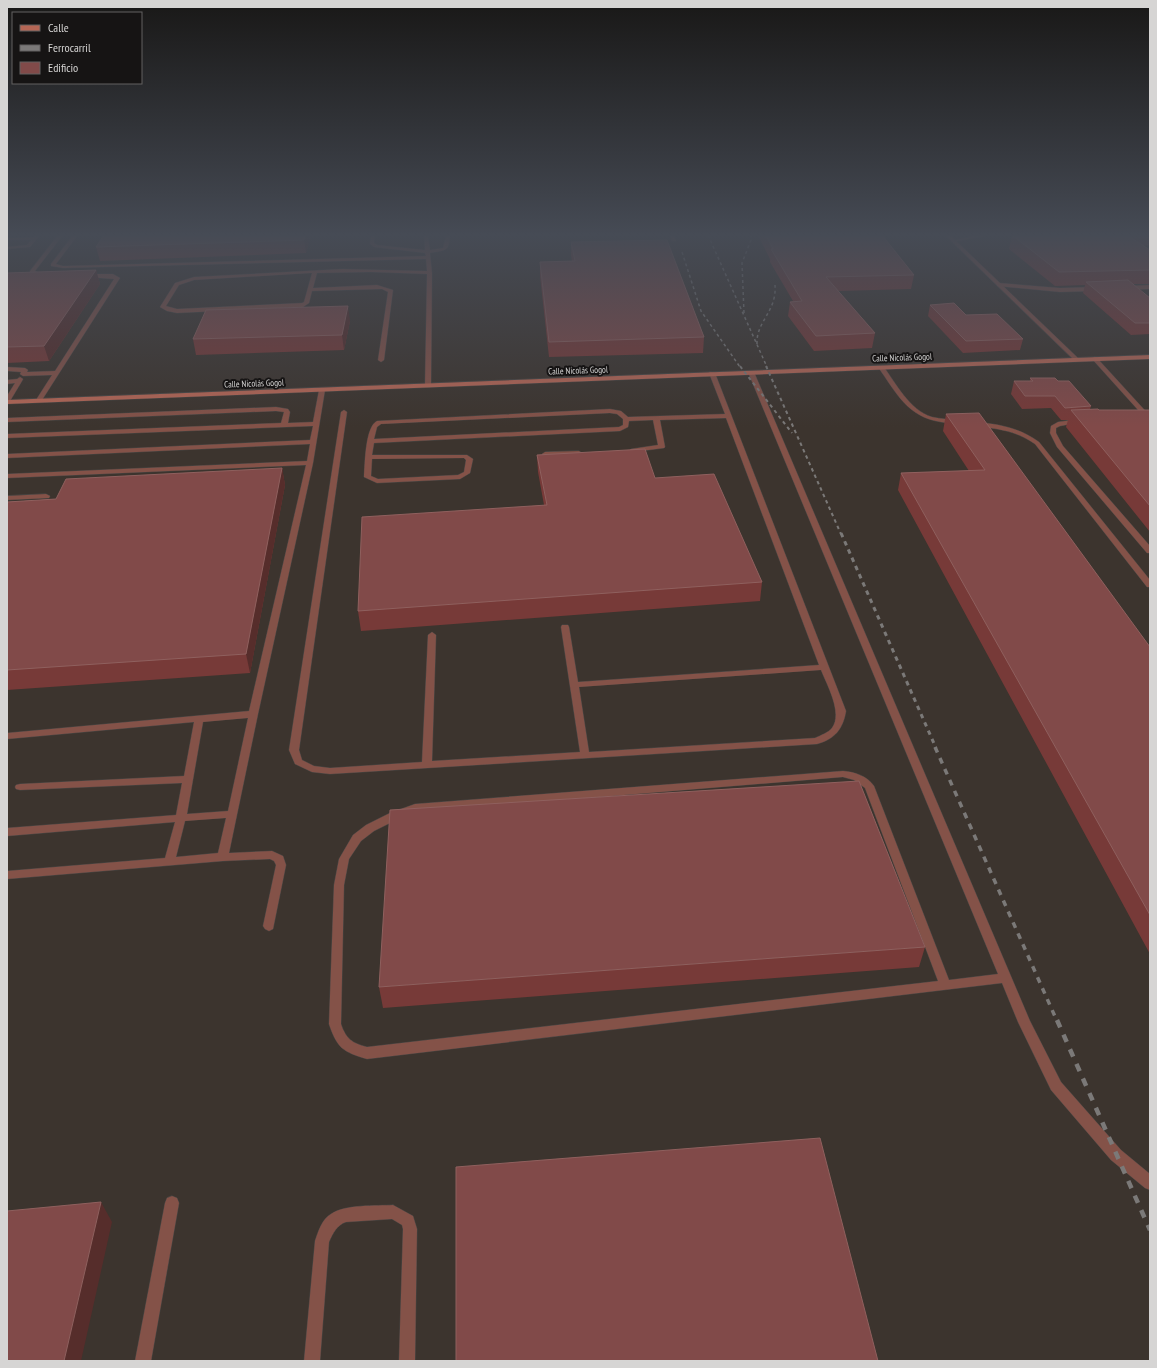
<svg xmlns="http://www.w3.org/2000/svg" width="1157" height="1368" font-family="'PT Sans Narrow',sans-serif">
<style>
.built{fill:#3c342e}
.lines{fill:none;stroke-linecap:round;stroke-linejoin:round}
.lane-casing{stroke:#494745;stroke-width:1}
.street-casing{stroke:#494745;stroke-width:1}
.secondary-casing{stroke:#494745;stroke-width:1}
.lane{fill:#845248;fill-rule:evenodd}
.street{fill:#845248;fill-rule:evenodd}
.secondary{fill:#b56655;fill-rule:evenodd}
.rail-far4{stroke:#7b7978;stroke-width:1.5;stroke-dasharray:3 3;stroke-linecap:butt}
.rail-far3{stroke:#7b7978;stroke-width:2;stroke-dasharray:3.5 3.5;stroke-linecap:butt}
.rail-far2{stroke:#7b7978;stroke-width:3;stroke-dasharray:4.5 4.5;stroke-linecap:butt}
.rail-far1{stroke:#7b7978;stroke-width:3.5;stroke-dasharray:6 6;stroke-linecap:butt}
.rail{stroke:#7b7978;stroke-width:4.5;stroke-dasharray:8 8;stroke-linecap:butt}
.wall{fill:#773a38}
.shaded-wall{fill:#562d2b}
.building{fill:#814a49;stroke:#8f605e}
.labels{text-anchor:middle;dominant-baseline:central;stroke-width:4;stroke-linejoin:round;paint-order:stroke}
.far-street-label{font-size:9px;fill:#d6d5d4;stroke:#161414}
</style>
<rect width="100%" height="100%" fill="#2e2c2a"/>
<rect class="built" x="7" y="235" width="1143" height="1126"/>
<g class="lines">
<defs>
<g id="lane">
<polygon points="35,235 40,235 30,247 7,249 7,247 27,245 31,240 7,240 7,238 34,237"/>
<polygon points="58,235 63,235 35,271 45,275 45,277 30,273 30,271"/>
<path d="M73 235H78L56 264 63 266 426 256 425 253 374 247 370 244 371 235H375L374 243 377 245 425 250 424 235H428L430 250 443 248 446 235H450C449 252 446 250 430 253L432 273 431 385 428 387 425 385 427 274 371 272 317 273 313 288 377 285 393 290 384 360 381 362 378 360 388 292 382 289 312 291 309 303 303 307 177 313 167 311 160 307 175 283 194 277 342 269 427 271 426 259 63 268 51 266V264ZM312 273 304 302 302 303 177 309 166 306 179 285 194 280Z"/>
<polygon points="670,235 674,235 676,241 672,241"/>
<polygon points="978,235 990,235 953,242 951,241"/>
<polygon points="84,274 113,274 120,278 42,400 37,401 36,400 52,375 23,376 20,374 21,372 7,371 7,367 25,368 28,370 27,372 55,371 114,279 86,277 83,275"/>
<polygon points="999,283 1060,288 1095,287 1098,289 1095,291 1060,292 997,286 997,284"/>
<polygon points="1150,285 1150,289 1124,290 1121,288 1124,286"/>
<polygon points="1095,357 1097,358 1150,416 1150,422 1148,421 1093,360 1092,359"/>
<path d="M879 366H883C896 383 909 410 932 417 941 419 950 419 959 421V423C953 424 947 423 941 422 907 417 896 392 878 367Z"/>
<path d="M749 371 754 372 1030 1021 1061 1082 1121 1150 1150 1174V1190L1145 1188 1111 1160 1051 1090 1018 1022 1002 983 367 1059C343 1052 337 1048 329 1024L334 885 339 859 353 835 366 825 390 813 415 804 843 771C855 772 867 776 874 786L949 980 998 974 748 372ZM843 777 854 780 865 788 938 981 367 1047C352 1043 346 1039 341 1024L344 885 349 859 361 841 374 831 398 819 416 812Z"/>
<path d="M710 372 715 373 846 711C843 729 835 739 817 744L330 774 312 772 295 764 289 750 341 412 344 410 347 412 299 750 302 760 314 766 330 768 422 762 428 635 432 632 436 635 432 761 580 752 561 627 562 625H568L569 627 578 682 819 665 726 418 660 420 665 447 664 448 633 452 630 450 631 449 658 445 653 420 629 421 628 427 620 431 374 443 372 455H467L473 459 470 473 460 479 377 483 364 477C365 464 365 427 377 421L610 409 621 411 628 417 725 414 709 373ZM610 413 617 414 623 419V425L619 427 374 439 377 427 381 424ZM464 458 466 460 464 472 458 475 378 479 371 476 372 459ZM821 670C827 685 843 713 832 728 828 733 821 735 815 738L589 752 579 687Z"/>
<polygon points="20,377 23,379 22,381 10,401 7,403 7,396 15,383 7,384 7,380 17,379"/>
<path d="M322 388 325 390 313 463 258 714 229 853 272 851 283 856 286 865 273 929 269 931 265 929 263 926 276 865 274 861 270 859 223 861 7 879V871L165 858 175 822 7 836V828L176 815 182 783 20 790 16 789 15 787 16 785 20 784 184 776 194 722 7 739V733L249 711 306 465 7 478V474L307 461 310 444 7 458V454L310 440 313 426 7 438V434L281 423 284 412 276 411 7 422V418L276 407 288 409 290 412 288 423 313 422 319 390ZM248 718 228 811 187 814 203 722ZM226 818 218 853 176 857 185 821Z"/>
<polygon points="1080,419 1082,420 1082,422 1060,426 1056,428 1056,433 1063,446 1150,546 1150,553 1147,553 1057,447 1050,433 1051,426 1058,422"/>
<path d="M976 422C999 424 1020 428 1039 442L1150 580V587H1147L1035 444C1013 429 998 430 974 425V423Z"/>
<polygon points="579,451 582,453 581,454 545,456 542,454 545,452"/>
<polygon points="46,494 50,496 49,498 7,500 7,496"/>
<polygon points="172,1196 177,1198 179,1203 151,1361 135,1361 165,1203 167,1198"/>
<path d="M393 1205 413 1216 417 1229 415 1361H399L403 1229 402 1225 392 1219 346 1222C337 1225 333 1233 329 1242L320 1361H304L315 1241C318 1232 322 1219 331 1214 345 1204 376 1206 393 1205Z"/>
</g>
<polygon id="street" points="945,235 950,235 1079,359 1079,361 1075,361"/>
<polygon id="secondary" points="1150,355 1150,359 7,404 7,400"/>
</defs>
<use href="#lane" class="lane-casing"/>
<use href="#street" class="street-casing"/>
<use href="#secondary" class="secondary-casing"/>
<use href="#lane" class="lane"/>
<use href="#street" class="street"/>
<use href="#secondary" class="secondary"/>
<g class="rail-far4">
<polyline points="708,235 767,367"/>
<polyline points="682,252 701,311 740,367"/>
<polyline points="744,313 742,263 751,240 751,235"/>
<path d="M757 344C756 321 777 312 775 285"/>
</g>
<g class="rail-far3">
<polyline points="740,366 792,433"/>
<polyline points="766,366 841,534"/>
</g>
<polyline class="rail-far2" points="841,533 936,748"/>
<polyline class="rail-far1" points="935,747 1057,1021"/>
<polyline class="rail" points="1057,1020 1150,1230"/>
</g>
<g class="wall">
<polygon points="311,235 306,253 100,261 96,247"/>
<polygon points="758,235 882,235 914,275 911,289 838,291 875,333 872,348 814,351 788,316 790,302 793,301 770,262 770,259"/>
<polygon points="1012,235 1150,235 1150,245 1143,246 1150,250 1150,284 1133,284 1150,298 1150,334 1131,335 1083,293 1085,285 1055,286 1009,249"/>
<polygon points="571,242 704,337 703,353 549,357 540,276 540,262 572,261 571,255"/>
<polygon points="96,270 100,284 49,361 7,363 7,273"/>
<polygon points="930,305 966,315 1023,339 1020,350 963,353 928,316"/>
<polygon points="350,321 344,350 196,355 193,339"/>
<polygon points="1030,378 1058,381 1091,406 1090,409 1099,410 1150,410 1150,532 1066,427 1068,420 1061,420 1051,408 1022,409 1011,394 1014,381 1030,381"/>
<polygon points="946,414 1150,647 1150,954 898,490 901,473 969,471 943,431"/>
<polygon points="537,455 655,478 762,582 760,601 361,631 358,611 544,505 538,472"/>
<polygon points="282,468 285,485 250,673 7,690 7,502 56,499"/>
<polygon points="925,947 919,967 383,1008 379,987"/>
</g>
<g class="shaded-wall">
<polygon points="305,235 311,235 306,253 304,240"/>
<polygon points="96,270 100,284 49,361 44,346"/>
<polygon points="348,306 350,321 344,350 342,335"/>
<polygon points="282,468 285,485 250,673 246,654"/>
<polygon points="101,1202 112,1222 81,1361 64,1361"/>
</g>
<g class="building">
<polygon points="104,235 305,235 304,240 96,247"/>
<polygon points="766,235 882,235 914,275 826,277 875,333 816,336 790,302 802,301 771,249 773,249"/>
<polygon points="1012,235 1127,235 1150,250 1150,270 1059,272"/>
<polygon points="667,240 704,337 549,342 540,262 575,261 571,242"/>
<polygon points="96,270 44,346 7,347 7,273"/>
<polygon points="1128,280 1150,298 1150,323 1135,323 1086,282"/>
<polygon points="954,303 966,315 997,314 1023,339 966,341 930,305"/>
<polygon points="348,306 342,335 193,339 206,310"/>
<polygon points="1030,378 1055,378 1058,381 1069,381 1091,406 1065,408 1055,396 1025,396 1014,381 1033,381"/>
<polygon points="1098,409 1099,410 1150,410 1150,506 1071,410"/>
<polygon points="979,413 1150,647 1150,915 901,473 985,470 946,414"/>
<polygon points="645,449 655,478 714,474 762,582 358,611 362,517 547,505 537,455"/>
<polygon points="282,468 246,654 7,670 7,502 56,499 66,479"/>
<polygon points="859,781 925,947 379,987 390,810"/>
<polygon points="820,1138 878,1361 456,1361 456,1167"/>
<polygon points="101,1202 64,1361 7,1361 7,1211"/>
</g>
<linearGradient id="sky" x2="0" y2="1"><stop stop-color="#191817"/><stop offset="0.55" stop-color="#464b55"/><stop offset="1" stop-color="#464b55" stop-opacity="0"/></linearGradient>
<rect width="1157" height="427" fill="url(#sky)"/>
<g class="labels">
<g class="far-street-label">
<text transform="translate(902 357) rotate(-2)">Calle Nicolás Gogol</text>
<text transform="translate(578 370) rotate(-2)">Calle Nicolás Gogol</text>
<text transform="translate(254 383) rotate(-2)">Calle Nicolás Gogol</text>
</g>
</g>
<rect width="1157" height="1368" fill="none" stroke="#d6d5d4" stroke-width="16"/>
<rect x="12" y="12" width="130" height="72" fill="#161414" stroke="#636161"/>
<rect x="20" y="25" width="20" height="6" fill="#b56655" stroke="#636161"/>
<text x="48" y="32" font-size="12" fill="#d6d5d4">Calle</text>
<rect x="20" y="45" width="20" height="6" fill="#7b7978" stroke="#636161"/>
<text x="48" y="52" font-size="12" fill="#d6d5d4">Ferrocarril</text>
<rect x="20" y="62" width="20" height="12" fill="#814a49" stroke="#636161"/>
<text x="48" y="72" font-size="12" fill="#d6d5d4">Edificio</text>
</svg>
